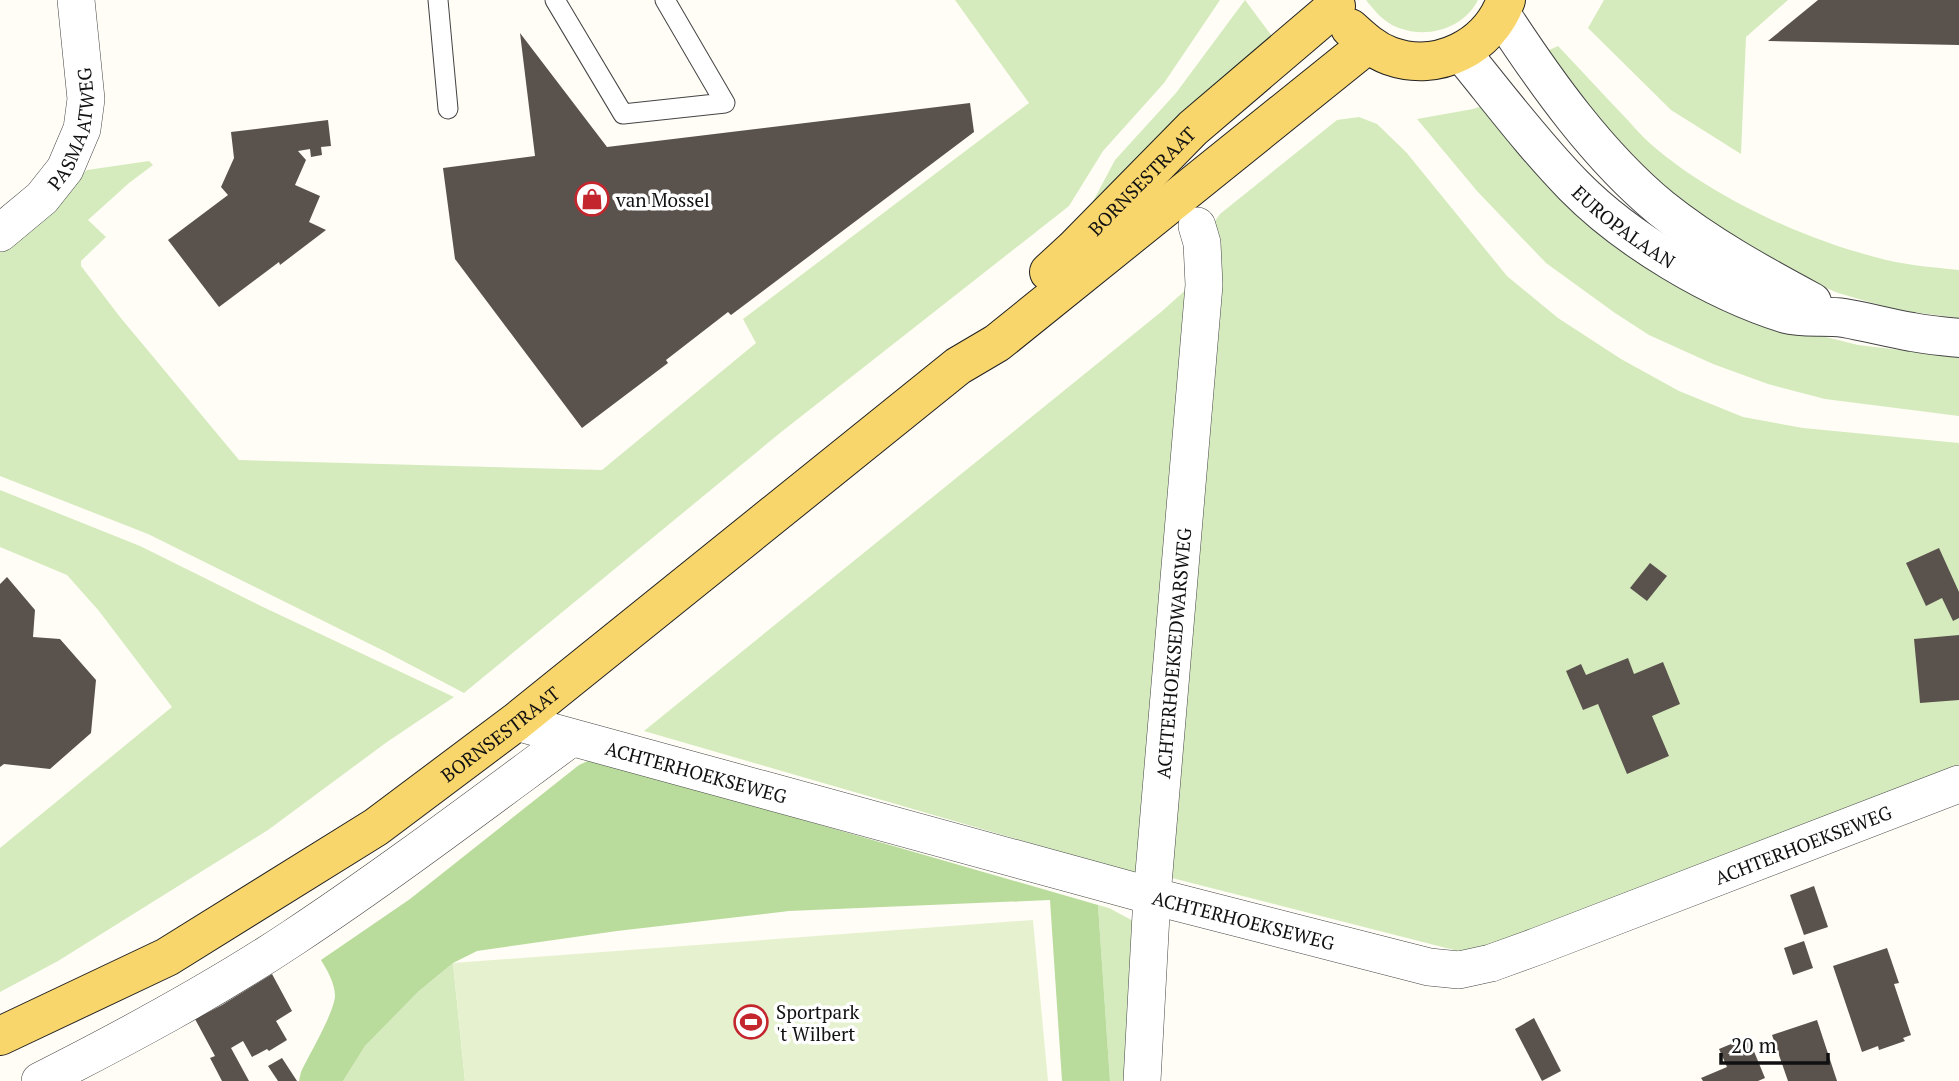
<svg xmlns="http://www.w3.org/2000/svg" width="1959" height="1081" font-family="'PT Serif',serif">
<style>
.green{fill:#d5ebbd}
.forest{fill:#b9dc9c}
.pitch{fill:#e6f2cf}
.building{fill:#5a524d}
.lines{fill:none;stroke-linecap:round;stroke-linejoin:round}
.service-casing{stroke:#444;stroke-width:21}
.minor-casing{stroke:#444;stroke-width:38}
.tertiary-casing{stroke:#444;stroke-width:40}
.primary-casing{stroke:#222;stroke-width:40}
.service{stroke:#fff;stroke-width:19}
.minor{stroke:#fff;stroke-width:37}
.tertiary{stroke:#fff;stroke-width:38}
.primary{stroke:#f9d66b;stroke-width:38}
.labels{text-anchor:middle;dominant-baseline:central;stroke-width:7;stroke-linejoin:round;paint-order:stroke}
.street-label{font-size:19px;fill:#111;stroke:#fff}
.poi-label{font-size:19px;fill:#111;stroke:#fff;text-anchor:start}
</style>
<rect width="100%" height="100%" fill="#fffdf5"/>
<g class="green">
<polygon points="955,0 1220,0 1164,83 1103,151 1069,206 780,433 464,693 386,652 148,534 0,476 0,250 87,170 149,161 153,165 129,183 88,220 106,237 81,261 81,266 120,317 239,460 602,470 756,343 743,319 1029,103"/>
<polygon points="1245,0 1277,43 1080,226 1115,160 1176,93"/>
<path d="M1366 0H1478C1464 28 1428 39 1399 28 1384 23 1375 11 1366 0Z"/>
<polygon points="1604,0 1788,0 1746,37 1741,154 1671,110 1588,28"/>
<path d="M1558 46C1579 68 1599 90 1620 112 1631 123 1641 136 1653 146 1711 196 1801 238 1875 257 1902 265 1931 267 1959 270V318L1897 310 1838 293 1780 268 1662 195 1547 60 1549 50Z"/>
<polygon points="1487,104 1762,321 1858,345 1959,357 1959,416 1825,399 1768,384 1713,364 1649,335 1615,313 1546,263 1477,191 1417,119 1473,109"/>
<polygon points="1359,117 1377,124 1406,152 1507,276 1558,318 1621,359 1679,391 1743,417 1803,428 1959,443 1959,788 1604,933 1462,952 1172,878 1198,245 1220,214 1337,120"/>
<polygon points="1189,287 1140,875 644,731 1161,312"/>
<polygon points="0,490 140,546 263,607 454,697 387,742 268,830 58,961 0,992 0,848 172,707 99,611 67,575 0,547"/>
<polygon points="1098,905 1109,908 1137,923 1128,1081 1110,1081"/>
<polygon points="453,963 465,1081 343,1081 365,1046 419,991"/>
</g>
<path class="forest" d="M592 759 1098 905 1110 1081H1062L1050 900 789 911 617 931 477 951 453 963 419 991 365 1046 343 1081H299L301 1072C309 1055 334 1013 335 996 335 983 327 970 321 960L410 899 579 765Z"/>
<polygon class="pitch" points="1033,920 1048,1081 465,1081 453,963"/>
<g class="building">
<polygon points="1818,0 1959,0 1959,45 1768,41"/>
<polygon points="520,33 607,147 970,103 974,132 731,315 728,312 666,360 668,363 582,428 455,259 443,168 535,156"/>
<polygon points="328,120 331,146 321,147 322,155 311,157 310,149 298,151 306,160 295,185 320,196 309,222 326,230 280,265 279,262 219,307 168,240 228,195 221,187 234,158 231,132"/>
<polygon points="1939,548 1959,592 1959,618 1953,621 1942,598 1926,606 1906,563"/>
<polygon points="1650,563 1667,576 1647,601 1630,588"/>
<polygon points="7,577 35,610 33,637 60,639 96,680 91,733 50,769 4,764 0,767 0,584"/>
<polygon points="1959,635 1959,700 1920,703 1914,639"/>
<polygon points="1628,658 1634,674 1663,662 1680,704 1652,716 1669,756 1627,774 1598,704 1583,710 1566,671 1581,664 1586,675"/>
<polygon points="1814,886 1828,927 1804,935 1790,895"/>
<polygon points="1804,941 1813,968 1793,975 1784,948"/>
<polygon points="1887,948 1899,983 1894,984 1911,1035 1903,1038 1905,1041 1879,1050 1878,1046 1862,1052 1833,966"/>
<polygon points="272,974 292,1011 276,1021 287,1040 269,1051 267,1049 252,1057 243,1041 231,1048 249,1081 222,1081 210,1058 215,1056 195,1019 222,1005"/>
<polygon points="1534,1018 1561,1071 1542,1081 1515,1029"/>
<polygon points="1817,1020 1837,1081 1788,1081 1772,1035"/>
<polygon points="1748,1037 1765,1078 1758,1081 1703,1081 1701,1078 1727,1067 1719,1049"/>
<polygon points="282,1058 297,1081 278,1081 268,1066"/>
</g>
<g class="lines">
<defs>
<g id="service">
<polyline points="438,0 448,109"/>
<polyline points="555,0 623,114 725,103 665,0"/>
</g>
<g id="minor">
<path id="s1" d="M0 233 42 198 65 169 82 129 86 99 76 0"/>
<path id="s2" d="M516 722 1152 896 1429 967 1459 970 1491 963 1538 946 1959 784"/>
<path d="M40 1081C127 1037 213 991 294 937 389 874 480 805 571 738"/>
<path id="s3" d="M1142 1081 1152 896 1204 285 1202 243 1197 226"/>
</g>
<g id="tertiary">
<path d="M1501 14C1546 83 1598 156 1661 208 1707 245 1760 274 1812 302"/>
<path id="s4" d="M1461 52C1498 97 1533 144 1574 186 1627 240 1713 291 1786 314 1804 319 1825 315 1844 318 1867 322 1889 328 1912 332 1927 335 1943 336 1959 338"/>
</g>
<g id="primary">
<path d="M1350 28C1362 39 1374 50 1390 56 1438 73 1489 47 1506 0"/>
<path id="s5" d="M1049 272 1074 249 1193 128 1336 6"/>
<path id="s6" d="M0 1036 167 957 376 827 516 722 958 366 997 343 1367 45"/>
</g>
</defs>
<use href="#service" class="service-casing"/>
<use href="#minor" class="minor-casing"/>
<use href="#tertiary" class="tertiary-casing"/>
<use href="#primary" class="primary-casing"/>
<use href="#service" class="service"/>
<use href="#minor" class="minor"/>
<use href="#tertiary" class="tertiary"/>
<use href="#primary" class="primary"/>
</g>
<defs>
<symbol id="shop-ring" viewBox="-11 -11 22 22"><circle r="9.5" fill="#fff" stroke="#c4262e" stroke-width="1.5"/><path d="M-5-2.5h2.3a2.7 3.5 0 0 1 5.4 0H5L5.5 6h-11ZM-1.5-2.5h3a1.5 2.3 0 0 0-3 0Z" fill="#c4262e"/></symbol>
<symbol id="stadium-ring" viewBox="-11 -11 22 22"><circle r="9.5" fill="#fff" stroke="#c4262e" stroke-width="1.5"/><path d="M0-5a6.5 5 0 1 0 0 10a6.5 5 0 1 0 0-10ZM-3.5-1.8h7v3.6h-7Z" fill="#c4262e"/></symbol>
</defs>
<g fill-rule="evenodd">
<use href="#shop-ring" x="573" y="180" width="38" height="38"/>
<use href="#stadium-ring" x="732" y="1003" width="38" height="38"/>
</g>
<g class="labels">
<g class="street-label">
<text stroke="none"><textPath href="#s1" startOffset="133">PASMAATWEG</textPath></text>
<text stroke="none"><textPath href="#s5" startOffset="130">BORNSESTRAAT</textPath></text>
<text stroke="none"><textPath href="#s4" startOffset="240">EUROPALAAN</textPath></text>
<text stroke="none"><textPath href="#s3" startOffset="429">ACHTERHOEKSEDWARSWEG</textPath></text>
<text stroke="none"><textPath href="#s6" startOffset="586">BORNSESTRAAT</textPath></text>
<text stroke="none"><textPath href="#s2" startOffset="187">ACHTERHOEKSEWEG</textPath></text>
<text stroke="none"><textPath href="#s2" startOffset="1342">ACHTERHOEKSEWEG</textPath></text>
<text stroke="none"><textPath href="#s2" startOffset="754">ACHTERHOEKSEWEG</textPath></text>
</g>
<g class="poi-label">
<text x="616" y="199">van Mossel</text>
<text x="776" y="1011">Sportpark<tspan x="776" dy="22">'t Wilbert</tspan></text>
</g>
</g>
<path d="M1721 1053v10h107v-10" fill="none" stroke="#111111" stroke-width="3.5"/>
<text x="1731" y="1053" font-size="21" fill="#111111" stroke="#ffffff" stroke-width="5" paint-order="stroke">20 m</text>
</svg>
